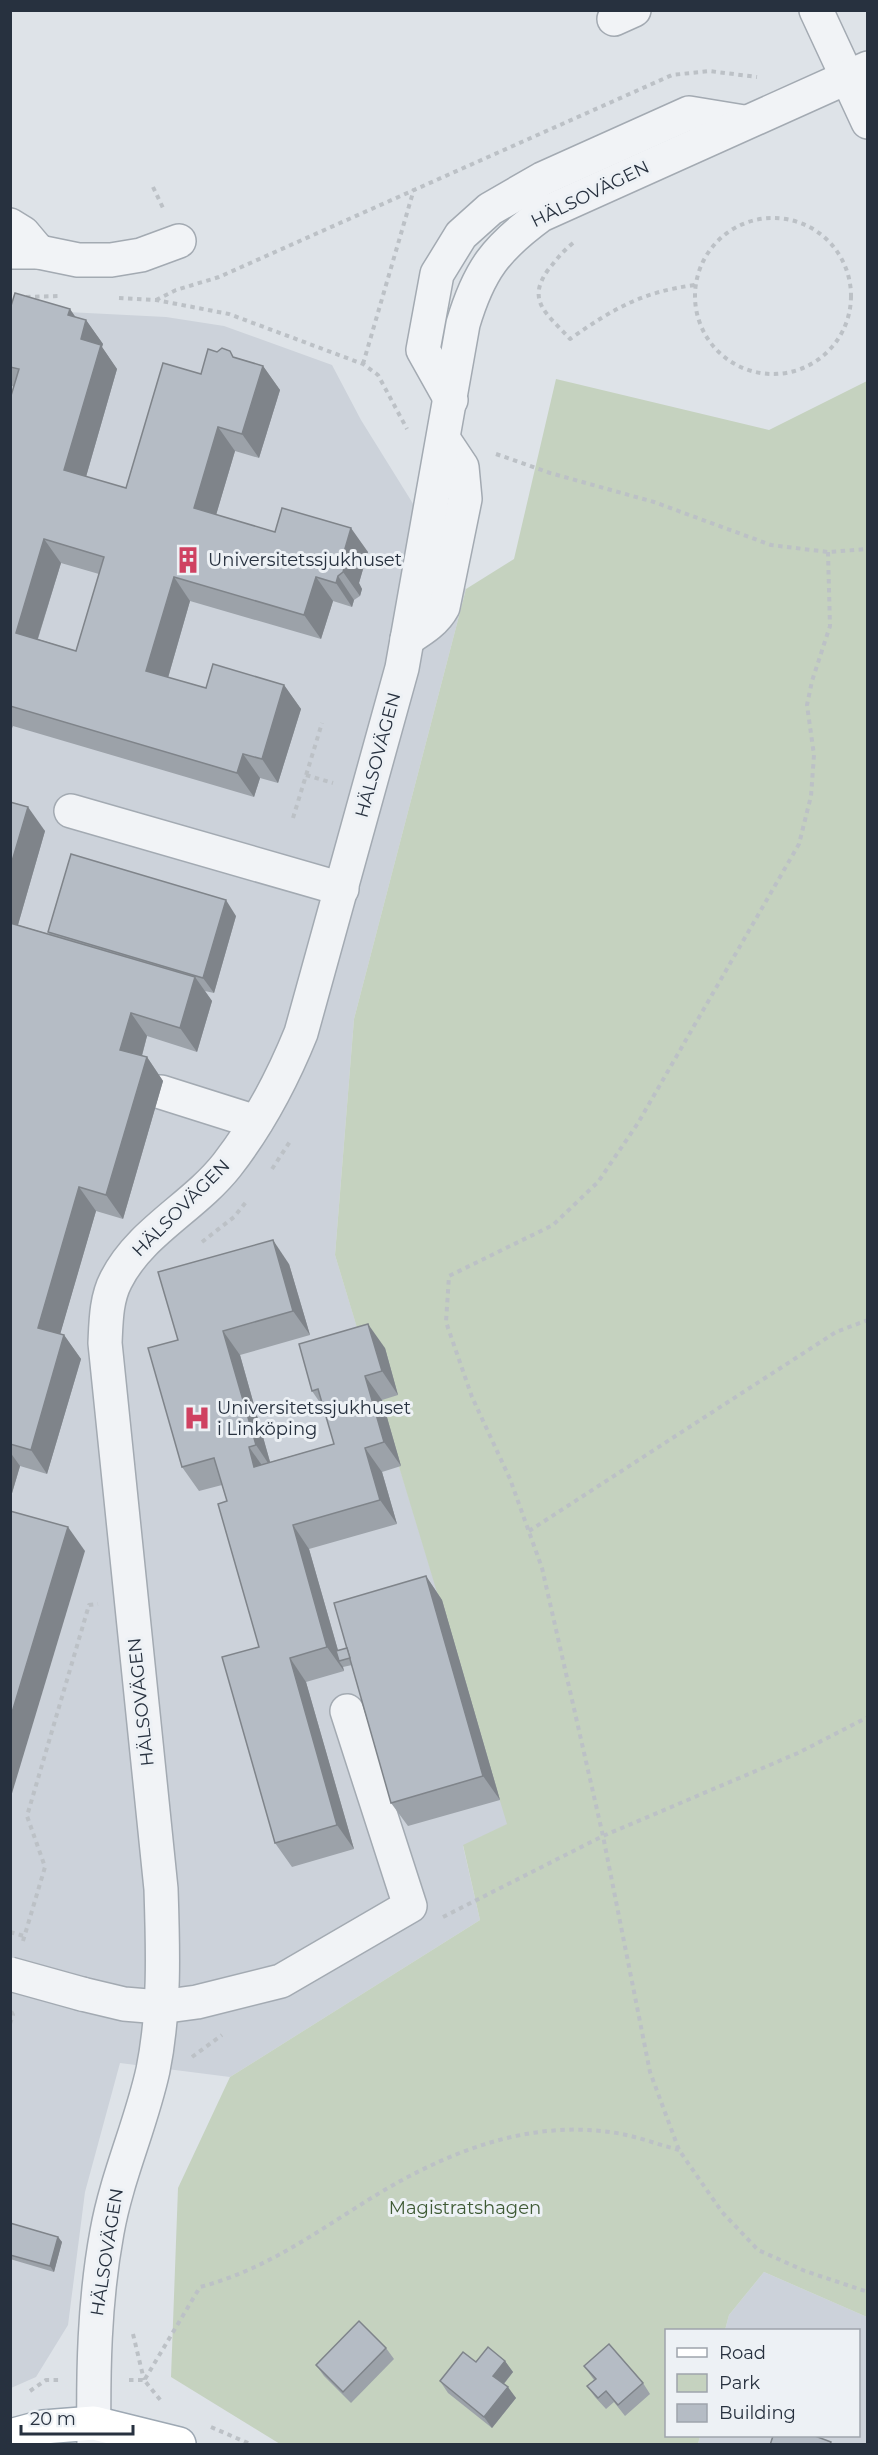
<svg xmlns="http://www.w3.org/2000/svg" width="878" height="2455" font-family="Montserrat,sans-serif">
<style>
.built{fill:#ccd2da}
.green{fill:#c5d2bf}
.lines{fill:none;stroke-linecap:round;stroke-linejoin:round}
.minor-casing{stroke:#a3aab2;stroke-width:36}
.major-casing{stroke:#9da8b3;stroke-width:36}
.path{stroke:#bcc1c6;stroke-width:4;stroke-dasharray:4.5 4.5;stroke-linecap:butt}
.minor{stroke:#f1f3f6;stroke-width:33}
.major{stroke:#fff;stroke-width:33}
.minor-bridge-casing{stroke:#a3aab2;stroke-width:36;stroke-linecap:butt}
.minor-bridge{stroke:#f1f3f6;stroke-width:33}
.wall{fill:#9ca2a9;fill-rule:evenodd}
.shaded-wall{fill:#7f848a}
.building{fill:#b5bcc5;stroke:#7f848a;stroke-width:1.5;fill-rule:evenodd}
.labels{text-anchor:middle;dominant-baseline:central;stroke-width:6;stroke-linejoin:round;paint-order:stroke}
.street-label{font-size:18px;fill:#27313f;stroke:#edf1f5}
.poi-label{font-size:18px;fill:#27313f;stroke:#edf1f5;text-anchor:start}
.park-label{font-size:18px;fill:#3e5a34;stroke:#edf1f5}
</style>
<rect width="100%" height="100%" fill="#dee3e8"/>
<g class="built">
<polygon points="10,305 28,310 166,317 224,326 332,365 361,420 466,589 354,1019 335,1255 508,1824 463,1846 480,1920 230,2077 120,2063 85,2192 68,2325 36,2377 11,2388"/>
<polygon points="764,2272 867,2317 867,2444 698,2444 700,2436 858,2436 858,2330 725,2330 729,2315"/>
</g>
<polygon class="green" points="556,379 769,430 867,381 867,2317 764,2272 729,2315 725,2330 666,2330 666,2436 700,2436 698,2444 280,2444 171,2377 178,2188 230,2077 480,1920 463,1845 507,1824 335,1255 354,1019 466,589 514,559"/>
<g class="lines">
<defs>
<g id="minor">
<polyline points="816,10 868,122"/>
<polyline points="614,19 634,10"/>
<polyline points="10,225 23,233 39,252"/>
<polyline points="10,252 39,252 78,260 111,260 141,255 179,241"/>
<polyline points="451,400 423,350 437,274 461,235 490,209 542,179 689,113 744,122"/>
<path d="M407 639C421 630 435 622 443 607L465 499 462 467 444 440"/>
<polyline points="71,811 342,889"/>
<polyline points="161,1092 256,1122"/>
<polyline points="82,1994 124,2004 160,2007 197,2002 281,1981 410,1906 347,1711"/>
<path d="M94 2444C93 2373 94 2302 107 2232 117 2176 141 2125 153 2070 165 2011 163 1948 161 1889L105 1343C106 1322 106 1299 116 1280 140 1232 194 1207 227 1165 258 1125 282 1080 301 1033L402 668 463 324C479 270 496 248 541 215L868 68"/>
</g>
<polyline id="major" points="10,2436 43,2427 94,2423 179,2444"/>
</defs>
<use href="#minor" class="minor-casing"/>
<use href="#major" class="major-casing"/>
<g class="path">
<polyline points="153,187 164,210"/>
<circle cx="773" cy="296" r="78"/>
<path d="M573 243C563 251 556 260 548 270 525 302 549 315 570 339 613 309 641 292 695 285"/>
<polyline points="26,297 61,296"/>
<polyline points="119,298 156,300 229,314 363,364 378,375 407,429"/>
<polyline points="156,300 176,290 219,277 672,75 709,71 757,77"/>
<polyline points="363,364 414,189"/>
<polyline points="496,454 550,473 654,502 771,545 828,552 868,549"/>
<polyline points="828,552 830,626 812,681 807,705 814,755 811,796 799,844 638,1123 598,1182 553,1225 449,1276 446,1322 472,1397 510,1479 542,1568 603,1836 650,2072 679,2150 722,2212 758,2250 805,2271 868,2292"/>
<polyline points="306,775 333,783"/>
<polyline points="293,818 322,723"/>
<polyline points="272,1169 291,1140"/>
<polyline points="202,1242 234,1217 247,1201"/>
<polyline points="529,1531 836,1332 868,1320"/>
<polyline points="443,1917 603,1836 798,1753 868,1717"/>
<polyline points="10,1932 24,1936"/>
<polyline points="23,1941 45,1867 27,1816 89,1605 98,1604"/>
<polyline points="10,2024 13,2015 11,2011"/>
<polyline points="192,2057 222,2035"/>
<polyline points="133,2334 144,2380"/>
<path d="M145 2379 200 2287C260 2271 305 2240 357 2207 436 2156 527 2116 622 2134 641 2138 660 2145 679 2150"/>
<polyline points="129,2380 144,2380 162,2402"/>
<polyline points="30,2391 46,2380 59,2380"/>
<polyline points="211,2427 250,2444"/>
</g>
<use href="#minor" class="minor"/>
<use href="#major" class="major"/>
<defs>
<polyline id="minor-bridge" points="10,1974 82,1994"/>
</defs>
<use href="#minor-bridge" class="minor-bridge-casing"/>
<use href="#minor-bridge" class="minor-bridge"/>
</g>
<g class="wall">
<path d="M10 309 75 317 86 320 103 344 102 347 117 369 86 477 126 488 201 374 234 357 263 366 280 390 259 458 235 451 216 515 275 532 368 552 359 583 362 589 360 596 354 600 352 607 333 601 321 639 190 601 168 678 206 688 284 685 301 709 278 783 260 778 254 797 13 726 10 733V399L14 387 10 385ZM61 563 99 574 76 651 38 639Z"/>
<polygon points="10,802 45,831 18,925 49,934 48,932 236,916 214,993 205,991 212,1001 197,1052 147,1036 142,1056 147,1057 163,1081 123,1219 96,1211 60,1334 64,1335 81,1359 47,1474 20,1466 10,1500"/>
<polygon points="289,1264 310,1335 240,1355 270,1462 334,1444 323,1407 312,1391 385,1348 398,1395 382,1400 401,1466 382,1472 397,1524 309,1549 338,1650 347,1648 426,1576 442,1600 500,1800 408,1826 391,1803 352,1665 343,1667 344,1671 306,1682 354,1849 292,1867 275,1843 259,1647 227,1501 222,1485 199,1491 182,1467 178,1340"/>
<polygon points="10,2223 58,2237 62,2242 54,2272 10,2259"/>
<polygon points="386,2348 394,2359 351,2403 324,2376 316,2365"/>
<polygon points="505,2361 513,2372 504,2384 516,2398 492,2428 448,2393 440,2381 476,2362"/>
<polygon points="584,2366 643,2383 650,2394 625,2416 614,2402 606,2409 595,2397 587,2386 594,2380"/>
</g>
<g class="shaded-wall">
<polygon points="70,309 84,329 86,320 103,344 102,347 117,369 81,494 64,470 81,339 68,315"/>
<polygon points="263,366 280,390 259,458 242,434"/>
<polygon points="218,427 235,451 211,532 194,508"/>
<polygon points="351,528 368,552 359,583 362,589 360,596 343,572 342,559"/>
<polygon points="44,539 61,563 32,657 16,633"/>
<polygon points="338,576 354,600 352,607 336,583"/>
<polygon points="174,577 190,601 163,695 146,671"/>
<polygon points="316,577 333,601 321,639 304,615"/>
<polygon points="284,685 301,709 278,783 262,759"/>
<polygon points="243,754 260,778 254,797 237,773"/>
<polygon points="28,807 45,831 13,942 10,939 10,868"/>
<polygon points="226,900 236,916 214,993 203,978"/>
<polygon points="195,977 212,1001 197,1052 180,1028"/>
<polygon points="131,1013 147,1036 137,1074 120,1050"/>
<polygon points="147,1057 163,1081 123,1219 106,1195"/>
<polygon points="79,1187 96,1211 55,1352 38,1328"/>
<polygon points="273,1240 289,1264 310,1335 293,1311"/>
<polygon points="368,1324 385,1348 398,1395 382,1371"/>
<polygon points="223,1331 240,1355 272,1469 256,1445"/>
<polygon points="64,1335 81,1359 47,1474 31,1450"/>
<polygon points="365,1376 382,1400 401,1466 384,1442"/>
<polygon points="249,1447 266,1471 254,1467"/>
<polygon points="365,1448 382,1472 397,1524 380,1500"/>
<polygon points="10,1452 20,1466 10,1500"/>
<polygon points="293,1525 309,1549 341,1661 339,1661 343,1667 344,1671 327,1647"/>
<polygon points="68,1527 85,1551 10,1800 10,1719"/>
<polygon points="426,1576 442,1600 500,1800 483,1776"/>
<polygon points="290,1658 306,1682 354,1849 337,1825"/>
<polygon points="58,2237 62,2242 54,2272 50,2266"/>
<polygon points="505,2361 513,2372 501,2387 493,2376"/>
<polygon points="508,2387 516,2398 492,2428 484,2417"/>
</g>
<g class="building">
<path d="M15 293 70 309 68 315 86 320 81 339 101 345 64 470 126 488 163 363 201 374 208 349 217 352 222 348 230 351 233 357 263 366 242 434 218 427 194 508 275 532 282 508 351 528 342 559 345 565 343 572 338 576 336 583 316 577 304 615 174 577 146 671 206 688 213 664 284 685 262 759 243 754 237 773 10 706V399L19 369 10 367V309ZM44 539 104 557 76 651 16 633Z"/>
<polygon points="10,802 28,807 10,868"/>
<polygon points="71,854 226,900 203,978 48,932"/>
<polygon points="10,923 195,977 180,1028 131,1013 120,1050 147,1057 106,1195 79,1187 38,1328 64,1335 31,1450 10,1444"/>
<polygon points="273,1240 293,1311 223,1331 256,1445 249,1447 254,1467 334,1444 318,1389 312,1391 299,1344 368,1324 382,1371 365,1376 384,1442 365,1448 380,1500 293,1525 327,1647 290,1658 337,1825 275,1843 222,1657 259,1647 218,1504 227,1501 214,1458 182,1467 148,1348 178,1340 158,1272"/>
<polygon points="10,1511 68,1527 10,1719"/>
<polygon points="426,1576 483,1776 391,1803 334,1603"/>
<polygon points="347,1648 350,1658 339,1661 336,1651"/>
<polygon points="10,2223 58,2237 50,2266 10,2255"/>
<polygon points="359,2321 386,2348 343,2392 316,2365"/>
<polygon points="609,2344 643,2383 618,2405 606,2391 598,2398 587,2386 596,2379 584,2366"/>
<polygon points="488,2347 505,2361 493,2376 508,2387 484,2417 440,2381 463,2352 476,2362"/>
<polygon points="773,2436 815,2436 831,2442 830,2445 770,2445"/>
</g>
<defs>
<symbol id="building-bare" viewBox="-9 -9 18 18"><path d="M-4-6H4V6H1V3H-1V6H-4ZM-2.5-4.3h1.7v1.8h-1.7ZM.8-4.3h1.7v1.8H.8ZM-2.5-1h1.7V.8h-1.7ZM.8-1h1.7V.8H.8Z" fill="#cf4161" stroke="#edf1f5" stroke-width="2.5" paint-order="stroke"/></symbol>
<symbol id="hospital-bare" viewBox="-9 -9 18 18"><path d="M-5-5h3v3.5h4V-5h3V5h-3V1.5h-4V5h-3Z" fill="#cf4161" stroke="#edf1f5" stroke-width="2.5" paint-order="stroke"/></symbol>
</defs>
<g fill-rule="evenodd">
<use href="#building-bare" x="169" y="541" width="38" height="38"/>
<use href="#hospital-bare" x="178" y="1399" width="38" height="38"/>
</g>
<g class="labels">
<g class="street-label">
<text transform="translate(590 194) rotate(-26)">HÄLSOVÄGEN</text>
<text transform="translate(378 755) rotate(-75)">HÄLSOVÄGEN</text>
<text transform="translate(181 1208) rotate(-45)">HÄLSOVÄGEN</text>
<text transform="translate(141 1702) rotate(-96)">HÄLSOVÄGEN</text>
<text transform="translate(107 2252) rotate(-81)">HÄLSOVÄGEN</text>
</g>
<g class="poi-label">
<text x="208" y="560">Universitetssjukhuset</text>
<text x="217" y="1408">Universitetssjukhuset<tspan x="217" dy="21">i Linköping</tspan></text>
</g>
<g class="park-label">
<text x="465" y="2208">Magistratshagen</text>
</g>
</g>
<rect width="878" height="2455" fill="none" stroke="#27313f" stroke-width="24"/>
<rect x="665" y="2329" width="195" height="108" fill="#edf1f5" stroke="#9ea4ac" stroke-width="1.5"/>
<rect x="677" y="2348" width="30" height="9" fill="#ffffff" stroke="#9ea4ac" stroke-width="1.5"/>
<text x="719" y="2359" font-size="18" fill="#27313f">Road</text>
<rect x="677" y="2374" width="30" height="18" fill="#c5d2bf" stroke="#9ea4ac" stroke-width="1.5"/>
<text x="719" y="2389" font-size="18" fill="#27313f">Park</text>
<rect x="677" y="2404" width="30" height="18" fill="#b5bcc5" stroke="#9ea4ac" stroke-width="1.5"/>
<text x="719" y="2419" font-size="18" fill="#27313f">Building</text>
<path d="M21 2425v9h112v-9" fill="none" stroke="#27313f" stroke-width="3"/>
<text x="30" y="2425" font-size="18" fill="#27313f" stroke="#edf1f5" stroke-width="4.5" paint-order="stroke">20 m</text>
</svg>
